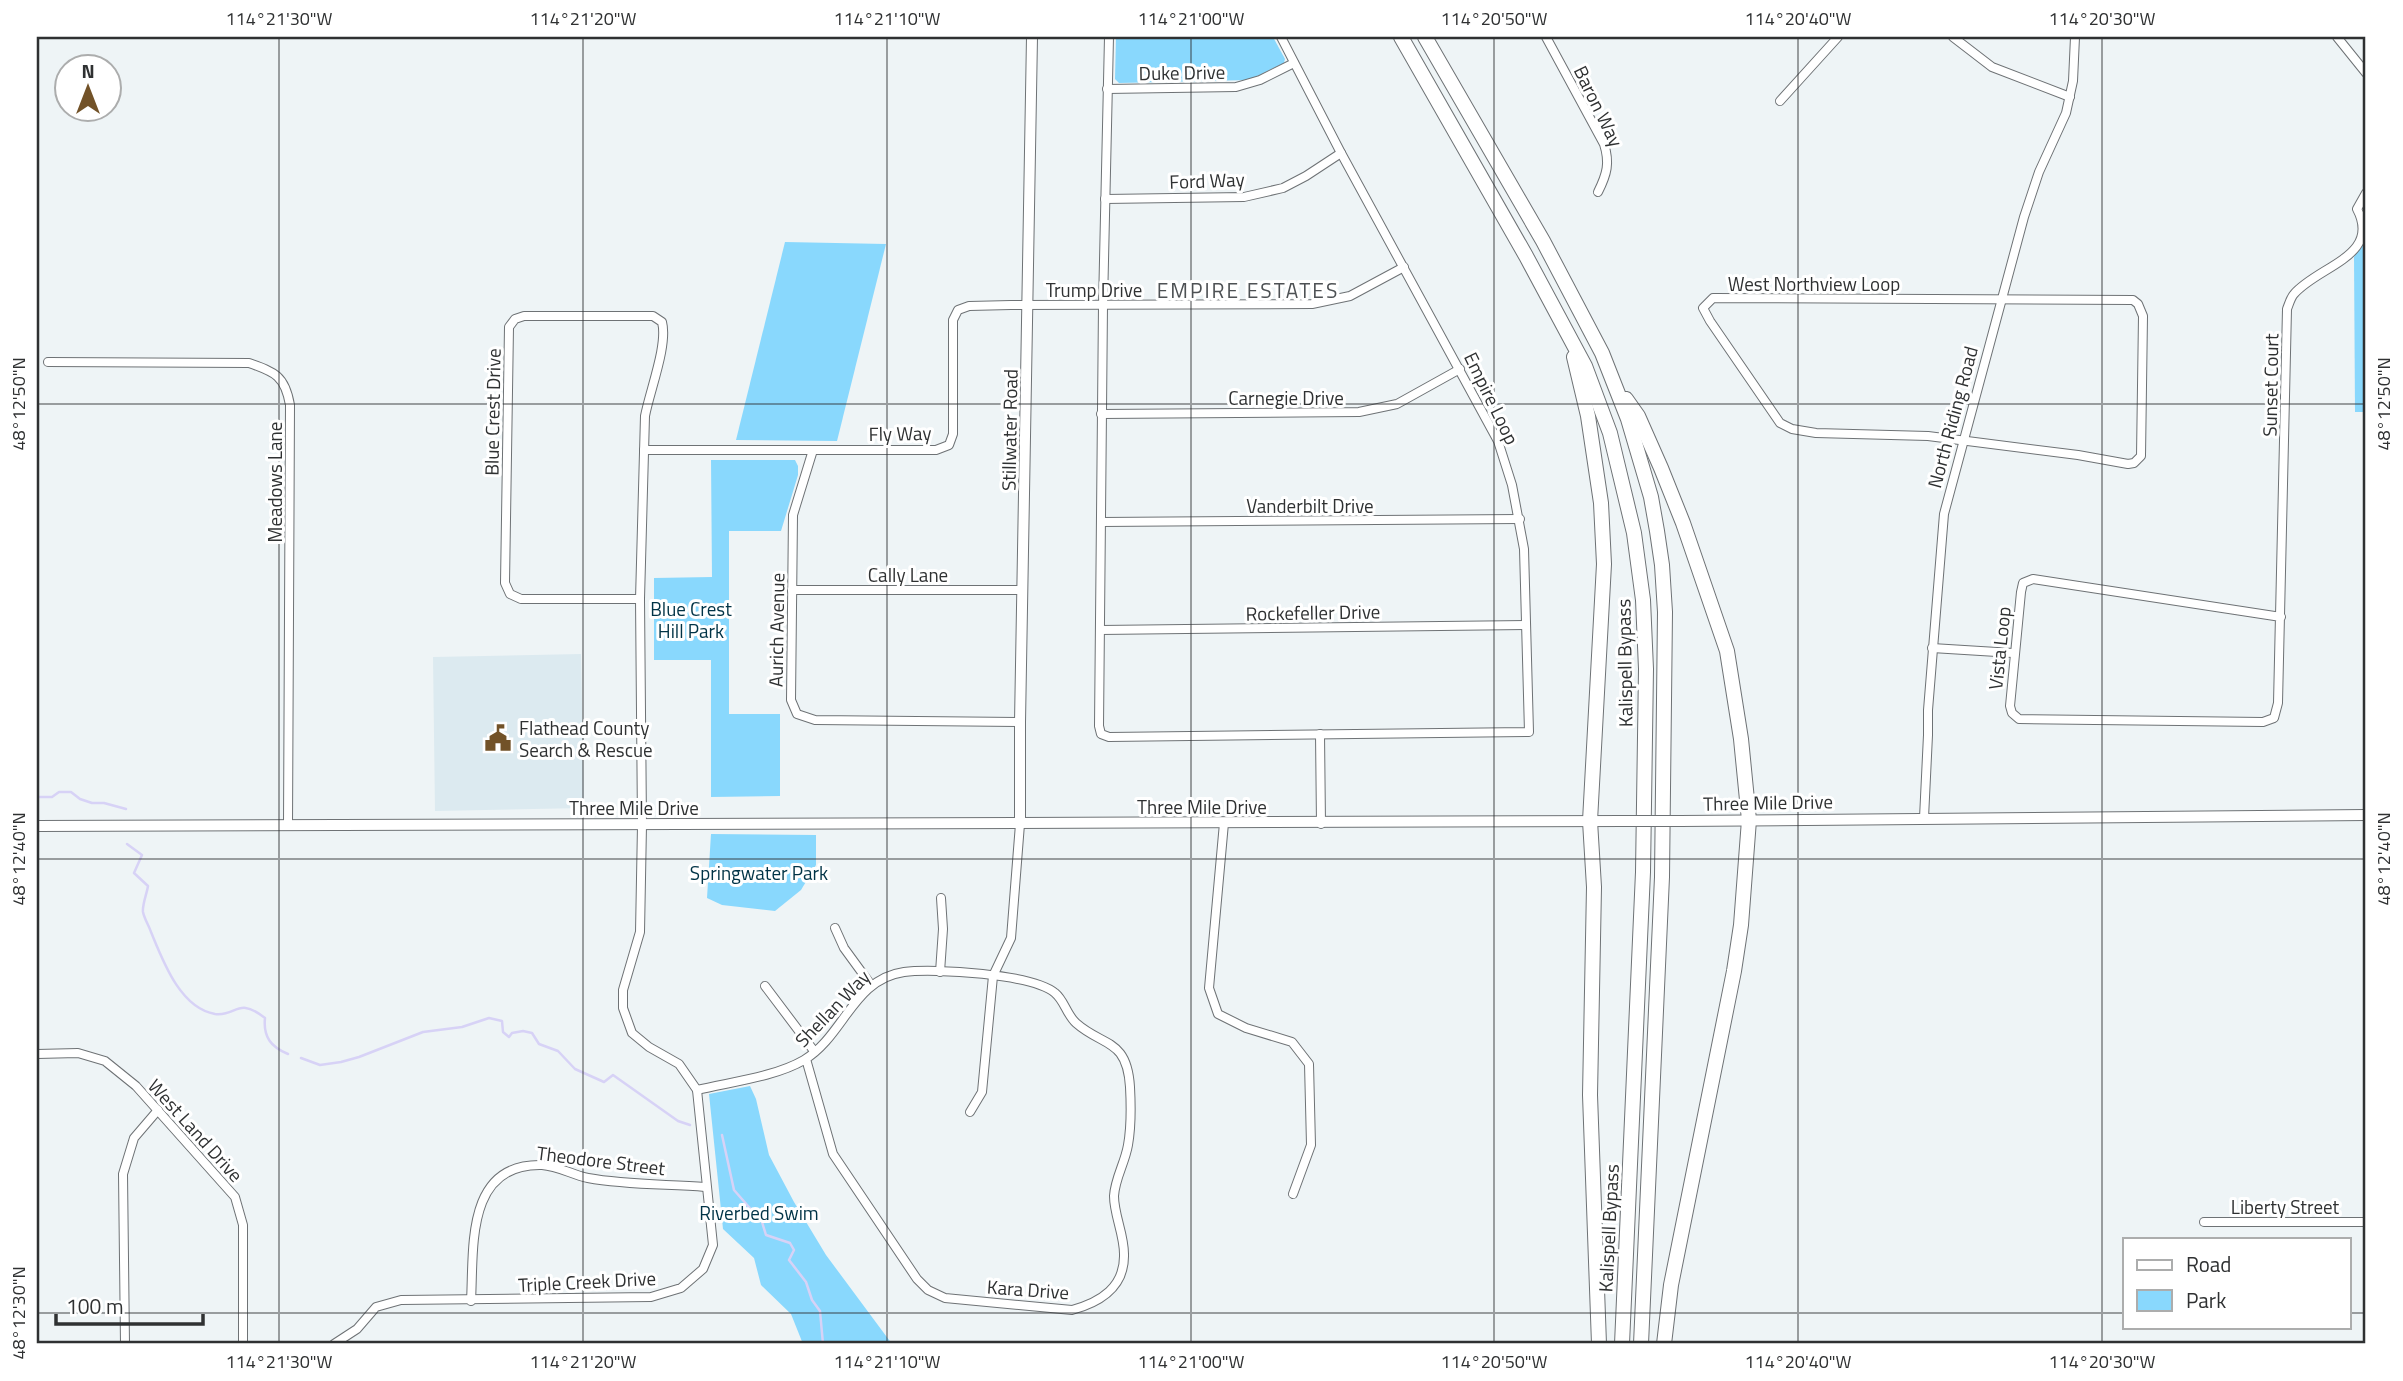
<svg xmlns="http://www.w3.org/2000/svg" width="2403" height="1381" font-family="'Titillium Web',sans-serif">
<style>
.built{fill:#dceaf0}
.green{fill:#89d8fd}
.lines{fill:none;stroke-linecap:round;stroke-linejoin:round}
.stream{stroke:#d7d2f6;stroke-width:2.5}
.street-casing{stroke:#6e7275;stroke-width:10}
.secondary-casing{stroke:#6e7275;stroke-width:12}
.highway-casing{stroke:#6e7275;stroke-width:16}
.street{stroke:#fff;stroke-width:8}
.secondary{stroke:#fff;stroke-width:10}
.highway{stroke:#fff;stroke-width:14}
.secondary-bridge-casing{stroke:#6e7275;stroke-width:12;stroke-linecap:butt}
.secondary-bridge{stroke:#fff;stroke-width:10}
.ticks{fill:none;stroke:#2f3132;stroke-width:2;stroke-opacity:0.45}
.labels{text-anchor:middle;dominant-baseline:central;stroke-width:6;stroke-linejoin:round;paint-order:stroke}
.street-label{font-size:19px;fill:#2f3132;stroke:#fff}
.park-label{font-size:19px;fill:#003346;stroke:#fff}
.poi-label{font-size:19px;fill:#2f3132;stroke:#fff;text-anchor:start}
.neighbourhood-label{font-size:21px;letter-spacing:2px;fill:#4d5154;stroke:#fff}
.neatline{fill:none;stroke:#2f3132;stroke-width:2.5}
.ticks-label{font-size:18px;text-anchor:middle;fill:#2f3132}
</style>
<rect width="100%" height="100%" fill="#eef4f6"/>
<polygon class="built" points="581,654 584,808 435,811 433,657"/>
<g class="green">
<polygon points="1116,37 1273,37 1285,59 1284,63 1249,80 1119,83 1115,79"/>
<polygon points="2366,239 2366,412 2355,412 2354,257"/>
<polygon points="785,242 886,244 837,441 736,440"/>
<polygon points="711,460 795,460 798,466 798,475 781,531 729,531 729,714 780,714 780,796 711,797 711,660 654,660 654,578 712,577"/>
<polygon points="711,834 816,835 816,865 801,890 775,911 722,905 707,898"/>
<polygon points="750,1086 756,1099 769,1155 794,1202 826,1255 892,1344 803,1344 791,1314 761,1285 754,1258 723,1229 709,1094"/>
</g>
<g class="lines">
<g class="stream">
<polyline points="37,797 52,797 59,792 71,792 80,799 92,803 104,803 126,809"/>
<path d="M127 844 142 855 134 873 148 886C147 893 142 905 143 912 144 918 149 926 151 932 163 961 180 1008 215 1014 237 1017 237 996 265 1018 263 1037 271 1047 288 1054"/>
<polyline points="301,1058 320,1065 341,1062 359,1057 423,1032 462,1027 489,1018 502,1021 503,1032 509,1037 512,1033 523,1031 532,1033 539,1044 558,1051 575,1069 604,1082 613,1075 678,1121 690,1125"/>
<polyline points="722,1135 734,1190 762,1222 766,1235 790,1243 794,1250 789,1260 806,1282 812,1300 820,1311 823,1344"/>
</g>
<defs>
<g id="street">
<polyline points="1109,37 1103,305 1099,726 1101,734 1109,737 1529,732 1524,549 1512,485 1498,441 1341,153 1281,37"/>
<path d="M1546 37 1604 144C1610 163 1607 174 1598 192"/>
<polyline points="1953,37 1992,67 2070,97"/>
<polyline points="2337,37 2366,73"/>
<polyline points="1107,89 1236,87 1260,80 1294,63"/>
<polyline points="1780,101 1838,37"/>
<polyline points="1105,199 1244,197 1283,188 1306,176 1341,153"/>
<polygon points="1713,298 2133,300 2138,304 2143,316 2141,456 2134,463 2128,464 2078,455 1928,436 1816,433 1792,429 1780,423 1710,321 1703,308"/>
<path d="M48 362 249 363C275 372 285 376 290 405L288 826"/>
<polyline points="1101,414 1359,412 1397,404 1460,369"/>
<polyline points="644,450 936,450 949,445 953,434 953,320 958,310 969,306 1011,305 1312,304 1350,296 1404,267"/>
<polyline points="813,450 793,515 791,700 797,714 815,720 1020,722"/>
<polyline points="1101,522 1520,519"/>
<polyline points="792,590 1023,590"/>
<path d="M2281 617 2033 579 2023 583 2021 592 2010 706 2012 713 2019 719 2263 722 2274 718 2278 703 2287 309C2289 304 2291 297 2294 294 2318 266 2382 256 2357 209L2366 193"/>
<polyline points="1100,630 1526,625"/>
<polyline points="1932,648 2013,653"/>
<polyline points="1320,734 1321,824"/>
<polyline points="1924,818 1928,735 1928,710 1944,514 2024,217 2039,172 2066,113 2073,81 2075,37"/>
<polyline points="1224,823 1209,988 1218,1014 1246,1028 1292,1042 1309,1064 1311,1145 1293,1194"/>
<polyline points="835,928 844,948 871,985"/>
<polyline points="940,972 943,929 941,898"/>
<polyline points="765,986 814,1051"/>
<polyline points="37,1054 78,1053 105,1061 136,1086 235,1197 243,1225 243,1344"/>
<path d="M697 1090C730 1082 775 1077 804 1060 844 1036 853 979 904 972 934 968 1033 974 1055 993 1064 1000 1067 1015 1076 1023 1103 1047 1127 1038 1130 1087 1131 1105 1131 1128 1128 1145 1125 1163 1115 1178 1114 1196 1114 1215 1124 1234 1124 1254 1125 1287 1101 1302 1072 1310L945 1298 928 1290 917 1279 833 1154 806 1059"/>
<polyline points="970,1112 982,1092 993,976 1011,938 1020,824"/>
<polyline points="2204,1222 2366,1222"/>
<path d="M471 1301C474 1248 465 1163 542 1165 558 1166 573 1175 588 1178 626 1185 667 1184 705 1187"/>
<polyline points="125,1344 123,1174 134,1138 158,1110"/>
<path d="M334 1344 357 1329 376 1307 401 1300 651 1297 681 1288 703 1269 713 1245 697 1090 679 1064 649 1047 632 1033 623 1008V990L640 932 642 825 640 599 645 416C650 390 668 345 662 322L653 316H524L515 319 509 327 505 583 510 594 521 599H640"/>
</g>
<g id="secondary">
<polyline points="1680,821 2366,815"/>
<polyline points="1020,824 1020,722 1032,37"/>
<polyline points="37,826 1626,821"/>
</g>
<g id="highway">
<polyline points="1401,37 1526,256 1585,366 1610,433 1634,533 1643,600 1646,669 1643,872 1622,1344"/>
<polyline points="1425,37 1543,241 1602,353 1628,419 1651,497 1657,531 1662,565 1665,612 1662,877 1641,1344"/>
<polyline points="1574,357 1588,416 1601,503 1604,564 1590,821 1594,887 1590,1095 1599,1344"/>
<polyline points="1626,399 1638,416 1661,468 1683,523 1727,651 1741,739 1749,820 1741,925 1734,971 1671,1285 1664,1344"/>
</g>
</defs>
<use href="#street" class="street-casing"/>
<use href="#secondary" class="secondary-casing"/>
<use href="#highway" class="highway-casing"/>
<use href="#street" class="street"/>
<use href="#secondary" class="secondary"/>
<use href="#highway" class="highway"/>
<defs>
<polyline id="secondary-bridge" points="1626,821 1680,821"/>
</defs>
<use href="#secondary-bridge" class="secondary-bridge-casing"/>
<use href="#secondary-bridge" class="secondary-bridge"/>
</g>
<path class="ticks" d="M279 37V1344M583 37V1344M887 37V1344M1191 37V1344M1494 37V1344M1798 37V1344M2102 37V1344M37 404H2366M37 859H2366M37 1313H2125M2349 1313H2366"/>
<defs>
<symbol id="civic-bare" viewBox="-9 -9 18 18"><path d="M-.6-6.5H3V-4.5H.6V-3L4-1V1h2V6H-6V1h2V-1L-.6-3ZM-1.2 2.5V6h2.4V2.5Z" fill="#725228" stroke="#fff" stroke-width="2.5" paint-order="stroke"/></symbol>
</defs>
<g fill-rule="evenodd">
<use href="#civic-bare" x="479" y="719" width="38" height="38"/>
</g>
<g class="labels">
<g class="street-label">
<text transform="translate(1182 72) rotate(-1)">Duke Drive</text>
<text transform="translate(1599 106) rotate(64)">Baron Way</text>
<text transform="translate(1207 180) rotate(-2)">Ford Way</text>
<text x="1814" y="283">West Northview Loop</text>
<text x="1094" y="289">Trump Drive</text>
<text transform="translate(2270 385) rotate(-89)">Sunset Court</text>
<text x="1286" y="397">Carnegie Drive</text>
<text transform="translate(1492 398) rotate(64)">Empire Loop</text>
<text transform="translate(492 412) rotate(-89)">Blue Crest Drive</text>
<text transform="translate(1952 417) rotate(-75)">North Riding Road</text>
<text transform="translate(1009 430) rotate(-89)">Stillwater Road</text>
<text transform="translate(900 433) rotate(-1)">Fly Way</text>
<text transform="translate(274 482) rotate(-90)">Meadows Lane</text>
<text x="1310" y="505">Vanderbilt Drive</text>
<text x="908" y="574">Cally Lane</text>
<text transform="translate(1313 612) rotate(-1)">Rockefeller Drive</text>
<text transform="translate(776 630) rotate(-89)">Aurich Avenue</text>
<text transform="translate(1999 648) rotate(-84)">Vista Loop</text>
<text transform="translate(1624 663) rotate(-91)">Kalispell Bypass</text>
<text transform="translate(1768 802) rotate(-1)">Three Mile Drive</text>
<text x="1202" y="806">Three Mile Drive</text>
<text x="634" y="807">Three Mile Drive</text>
<text transform="translate(832 1008) rotate(-46)">Shellan Way</text>
<text transform="translate(196 1130) rotate(48)">West Land Drive</text>
<text transform="translate(601 1160) rotate(7)">Theodore Street</text>
<text x="2285" y="1206">Liberty Street</text>
<text transform="translate(1608 1228) rotate(-87)">Kalispell Bypass</text>
<text transform="translate(587 1281) rotate(-3)">Triple Creek Drive</text>
<text transform="translate(1028 1289) rotate(4)">Kara Drive</text>
</g>
<g class="park-label">
<text x="691" y="608">Blue Crest<tspan x="691" dy="22">Hill Park</tspan></text>
<text x="759" y="872">Springwater Park</text>
<text x="759" y="1212">Riverbed Swim</text>
</g>
<g class="poi-label">
<text x="519" y="727">Flathead County<tspan x="519" dy="22">Search &amp; Rescue</tspan></text>
</g>
<g class="neighbourhood-label">
<text x="1248" y="290">EMPIRE ESTATES</text>
</g>
</g>
<rect width="2403" height="1381" fill="none" stroke="#ffffff" stroke-width="77"/>
<rect x="2123" y="1238" width="228" height="91" fill="#ffffff" stroke="#acadad" stroke-width="2"/>
<rect x="2137" y="1260" width="35" height="10" fill="#ffffff" stroke="#acadad" stroke-width="2"/>
<text x="2186" y="1272" font-size="21" fill="#2f3132">Road</text>
<rect x="2137" y="1290" width="35" height="21" fill="#89d8fd" stroke="#acadad" stroke-width="2"/>
<text x="2186" y="1308" font-size="21" fill="#2f3132">Park</text>
<g transform="translate(88 88)"><circle r="33" fill="#ffffff" stroke="#acadad" stroke-width="2"/>
<path d="M0-5L12 26L0 18L-12 26Z" fill="#725228"/>
<text y="-10" font-size="19" font-weight="bold" text-anchor="middle" fill="#2f3132">N</text>
</g>
<path d="M56 1314v10h147v-10" fill="none" stroke="#2f3132" stroke-width="3.5"/>
<text x="66" y="1314" font-size="21" fill="#2f3132" stroke="#ffffff" stroke-width="5" paint-order="stroke">100 m</text>
<rect x="38" y="38" width="2326" height="1304" class="neatline"/>
<g class="ticks-label">
<text x="279" y="25">114°21'30"W</text>
<text x="583" y="25">114°21'20"W</text>
<text x="887" y="25">114°21'10"W</text>
<text x="1191" y="25">114°21'00"W</text>
<text x="1494" y="25">114°20'50"W</text>
<text x="1798" y="25">114°20'40"W</text>
<text x="2102" y="25">114°20'30"W</text>
<text transform="translate(19 404) rotate(-90)" y="6">48°12'50"N</text>
<text transform="translate(2384 404) rotate(-90)" y="6">48°12'50"N</text>
<text transform="translate(19 859) rotate(-90)" y="6">48°12'40"N</text>
<text transform="translate(2384 859) rotate(-90)" y="6">48°12'40"N</text>
<text transform="translate(19 1313) rotate(-90)" y="6">48°12'30"N</text>
<text x="279" y="1368">114°21'30"W</text>
<text x="583" y="1368">114°21'20"W</text>
<text x="887" y="1368">114°21'10"W</text>
<text x="1191" y="1368">114°21'00"W</text>
<text x="1494" y="1368">114°20'50"W</text>
<text x="1798" y="1368">114°20'40"W</text>
<text x="2102" y="1368">114°20'30"W</text>
</g>
</svg>
